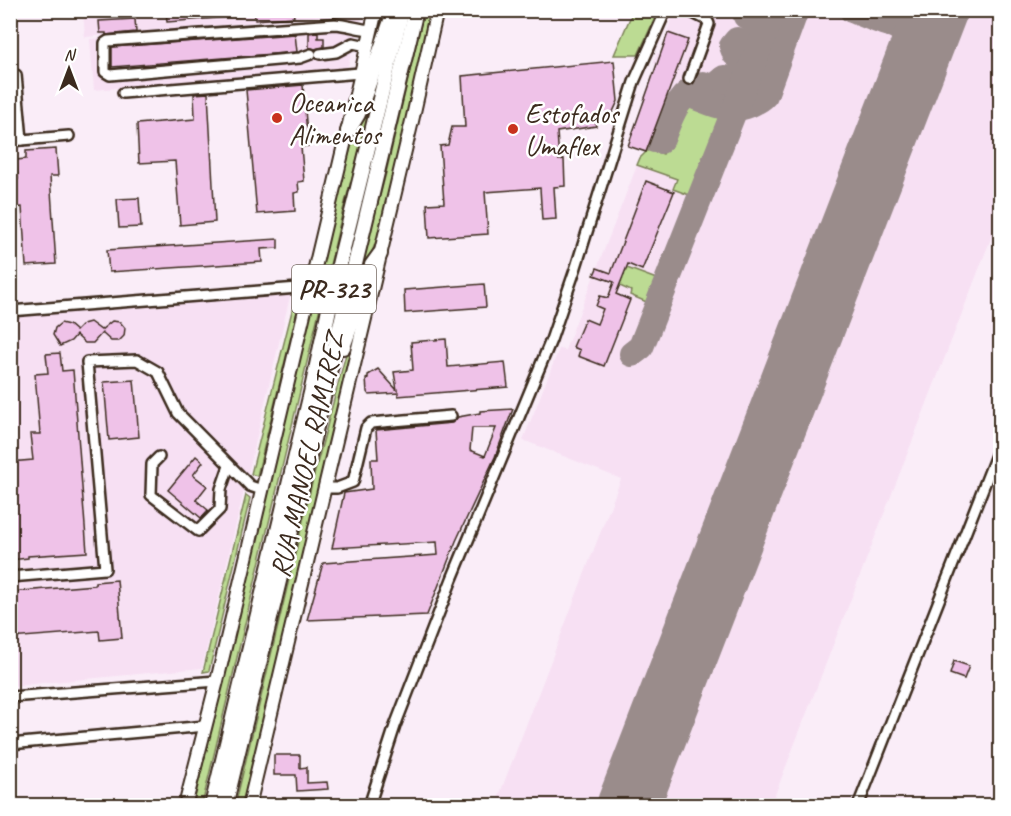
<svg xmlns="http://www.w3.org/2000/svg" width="1011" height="816" font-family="Caveat,sans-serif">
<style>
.built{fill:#f7e0f3}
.grass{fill:#bcdb93;stroke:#7c8258;stroke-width:1.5}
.park{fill:url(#park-tufts);stroke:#7c8258;stroke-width:1.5}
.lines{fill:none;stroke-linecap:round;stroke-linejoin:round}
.taxiway{stroke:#9a8c8b;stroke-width:26}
.runway{stroke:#9a8c8b;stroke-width:63}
.building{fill:#efc2e8;stroke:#3b2a1e;stroke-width:1.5;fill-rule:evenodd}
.minor-casing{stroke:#3b2a1e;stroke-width:14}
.major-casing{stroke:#3b2a1e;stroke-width:16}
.highway-casing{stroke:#3b2a1e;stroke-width:18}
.minor{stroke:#fff;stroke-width:9}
.major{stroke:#fff;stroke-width:12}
.highway{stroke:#fff;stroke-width:14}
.poi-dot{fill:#c8321e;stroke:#fff;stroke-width:2}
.labels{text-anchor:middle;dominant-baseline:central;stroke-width:5;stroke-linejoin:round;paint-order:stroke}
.shield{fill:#fff;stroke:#766a62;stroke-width:1.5}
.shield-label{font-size:27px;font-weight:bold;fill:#3b2a1e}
.poi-label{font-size:28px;fill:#3b2a1e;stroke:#fff;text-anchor:start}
.street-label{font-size:28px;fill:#3b2a1e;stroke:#fff}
</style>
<defs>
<pattern id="park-tufts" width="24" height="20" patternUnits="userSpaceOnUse" patternTransform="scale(1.5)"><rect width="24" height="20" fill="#bcdb93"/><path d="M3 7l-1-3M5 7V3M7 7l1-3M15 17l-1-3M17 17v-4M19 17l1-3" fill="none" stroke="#a2bc7e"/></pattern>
</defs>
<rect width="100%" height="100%" fill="#faedf8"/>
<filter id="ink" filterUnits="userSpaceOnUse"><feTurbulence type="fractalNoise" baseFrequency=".0167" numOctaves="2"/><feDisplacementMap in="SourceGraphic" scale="12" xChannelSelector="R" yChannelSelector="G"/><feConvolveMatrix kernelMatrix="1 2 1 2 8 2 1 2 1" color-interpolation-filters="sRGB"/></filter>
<g filter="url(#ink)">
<g class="built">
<polygon points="83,11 338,11 337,15 85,37"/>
<polygon points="675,11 1000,11 1000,215 771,805 495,806 621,479 523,440 559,349 565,350 640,158 646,153 628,146 656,64 653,63 657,53 662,53 668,33 667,32"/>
<polygon points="362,15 347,69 94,90 90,39"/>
<polygon points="291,292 202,668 11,686 11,314"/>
</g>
<g class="grass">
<polygon points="424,11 432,11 378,236 355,297 353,296 386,173"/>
<polygon points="633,11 658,11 638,55 614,55"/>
<polygon points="382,67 343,210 202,805 193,806 344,172 354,137"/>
<polygon points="684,102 694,102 724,114 692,196 673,189 677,179 637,165 640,158 649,149 663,154"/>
<polygon points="627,268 659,280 649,303 630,295 631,291 620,286"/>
<polygon points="297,291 302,291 257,476 251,474"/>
<polygon points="359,316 243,805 235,806 313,479 346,354"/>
</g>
<polygon class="park" points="246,495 250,498 209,671 203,672"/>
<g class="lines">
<g class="taxiway">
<polyline points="746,10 746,16 768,26 771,32 777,36"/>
<path d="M852 10C879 20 914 42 936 10"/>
<path d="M897 27C911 37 915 47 915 65"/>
<polyline points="748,56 741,57 735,54 732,46 737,40 766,51 773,56"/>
<polyline points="718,90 718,83 724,78 732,79 737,84"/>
<path d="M693 96C712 103 729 113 749 105 755 102 760 101 765 95L796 10"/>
<path d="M654 140 660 141 662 139C671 116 677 94 703 84"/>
<polyline points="632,354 641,347 774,10"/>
</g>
<polyline class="runway" points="628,806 936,10"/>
</g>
<g class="building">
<polygon points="166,10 243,10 243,16 167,22"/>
<polygon points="254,10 293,10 294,17 255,20"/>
<polygon points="135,19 136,32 106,35 106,33 100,33 99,21"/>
<polygon points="318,32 318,38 324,38 324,47 315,49 309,48 309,33"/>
<polygon points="668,33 688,40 646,152 628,146"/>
<polygon points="295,34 297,52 112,67 112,47"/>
<polygon points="614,61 618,101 610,118 595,119 596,126 557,132 559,160 564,159 565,186 554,187 556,219 542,220 540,188 485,192 488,234 429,238 427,204 444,203 440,146 448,145 452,127 465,127 462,76"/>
<polygon points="303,85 308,146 301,147 304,181 298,182 299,192 294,193 295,211 257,214 246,90"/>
<polygon points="208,93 215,222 180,225 175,161 139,163 137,124 195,119 194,94"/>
<polygon points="56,149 58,176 50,176 56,264 26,266 22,207 10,208 10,179 18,179 16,160 26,159 26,151"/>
<polygon points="646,181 674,192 642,270 628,264 616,294 630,300 604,366 578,356 580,350 573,347 585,319 597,324 603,309 596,306 600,296 608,298 614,282 594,275 597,268 611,273"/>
<polygon points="139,198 141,227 119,228 117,199"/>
<polygon points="278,239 278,248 261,249 262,262 109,272 107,250"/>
<polygon points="484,284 486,307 405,313 404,290"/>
<polygon points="112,321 120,322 125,328 124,336 119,341 111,341 102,333 93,343 85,343 76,335 71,341 60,346 53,335 55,328 61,323 69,325 76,331 83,324 90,322 101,330"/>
<polygon points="446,339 448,367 505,362 508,387 398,396 398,393 369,395 367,392 366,379 368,378 368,375 378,369 397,390 394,372 413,370 411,342"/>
<polygon points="60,353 62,371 73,370 87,552 28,556 28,558 10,560 10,462 33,460 30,434 40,434 35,374 48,373 46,354"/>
<polygon points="134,380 139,437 109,440 104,382"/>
<path d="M513 409 495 457 456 541 427 615 307 620 323 563 438 555 437 542 332 548 344 493 372 489 371 459H378L376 430 452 423 458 417 480 413V411ZM472 428H496L485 456 470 450Z"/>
<polygon points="196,456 203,462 193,475 207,486 196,500 208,510 201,518 168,490"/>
<polygon points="117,580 122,638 100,640 99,631 10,638 10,592 95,585 95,582"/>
<polygon points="954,661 969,666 964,679 950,674"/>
<polygon points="274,755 300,755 300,768 307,767 307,783 327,782 328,789 297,791 296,775 274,775"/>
</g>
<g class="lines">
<defs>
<g id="minor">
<polyline points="687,10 707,20 709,24 689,79"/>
<path d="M311 54 300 58 110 75 105 72V43L108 41 335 24C348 25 358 29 371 30"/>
<polyline points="320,54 336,52 353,43 367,46"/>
<polyline points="10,75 16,75 22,140"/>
<polyline points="123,93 360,73"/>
<polyline points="10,141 69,136"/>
<polyline points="10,311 311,287"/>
<polyline points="159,457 152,464 151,495 198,531 220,509 221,489 229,466"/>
<polyline points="325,488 337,488 353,482 366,428 371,423 451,416"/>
<polyline points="10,577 105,569 87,362 137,360 158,372 178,413 250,486 262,490"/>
<polyline points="10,697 217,681"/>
<polyline points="10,744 206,726"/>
<polyline points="369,806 395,726 452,579 551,340 576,267 634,82 666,10"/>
<polyline points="858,806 1000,445"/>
</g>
<g id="major">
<polyline points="185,806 217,681 376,10"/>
<polyline points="249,806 412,121 437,10"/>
</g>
<g id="highway">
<polyline points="348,131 358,114 393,15"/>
<polyline points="343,347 372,265 380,254"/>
<polyline points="212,806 312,389 334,285 402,10"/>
<polyline points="225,806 416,10"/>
</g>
</defs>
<use href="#minor" class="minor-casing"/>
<use href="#major" class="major-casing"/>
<use href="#highway" class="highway-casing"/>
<use href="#minor" class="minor"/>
<use href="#major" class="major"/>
<use href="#highway" class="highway"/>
</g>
</g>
<g class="poi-dot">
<circle cx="277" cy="118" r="6"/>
<circle cx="513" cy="129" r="6"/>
</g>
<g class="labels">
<rect class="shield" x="292" y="265" width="84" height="48" rx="4.5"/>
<g class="shield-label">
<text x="334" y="289">PR-323</text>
</g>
<g class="poi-label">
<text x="289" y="102">Oceanica<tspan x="289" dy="32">Alimentos</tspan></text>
<text x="525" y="113">Estofados<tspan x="525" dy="32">Umaflex</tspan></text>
</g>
<g class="street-label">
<text transform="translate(307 455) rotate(-77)">RUA MANOEL RAMIREZ</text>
</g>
</g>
<rect width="1011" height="816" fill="none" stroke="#fff" stroke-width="36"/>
<rect x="18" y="18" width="975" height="780" fill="none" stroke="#3b2a1e" stroke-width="2" filter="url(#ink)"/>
<g transform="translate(69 69)" stroke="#ffffff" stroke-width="4.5" paint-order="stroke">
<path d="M0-4.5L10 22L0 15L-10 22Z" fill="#3b2a1e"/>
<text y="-9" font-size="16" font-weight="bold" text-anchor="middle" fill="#3b2a1e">N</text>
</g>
</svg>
